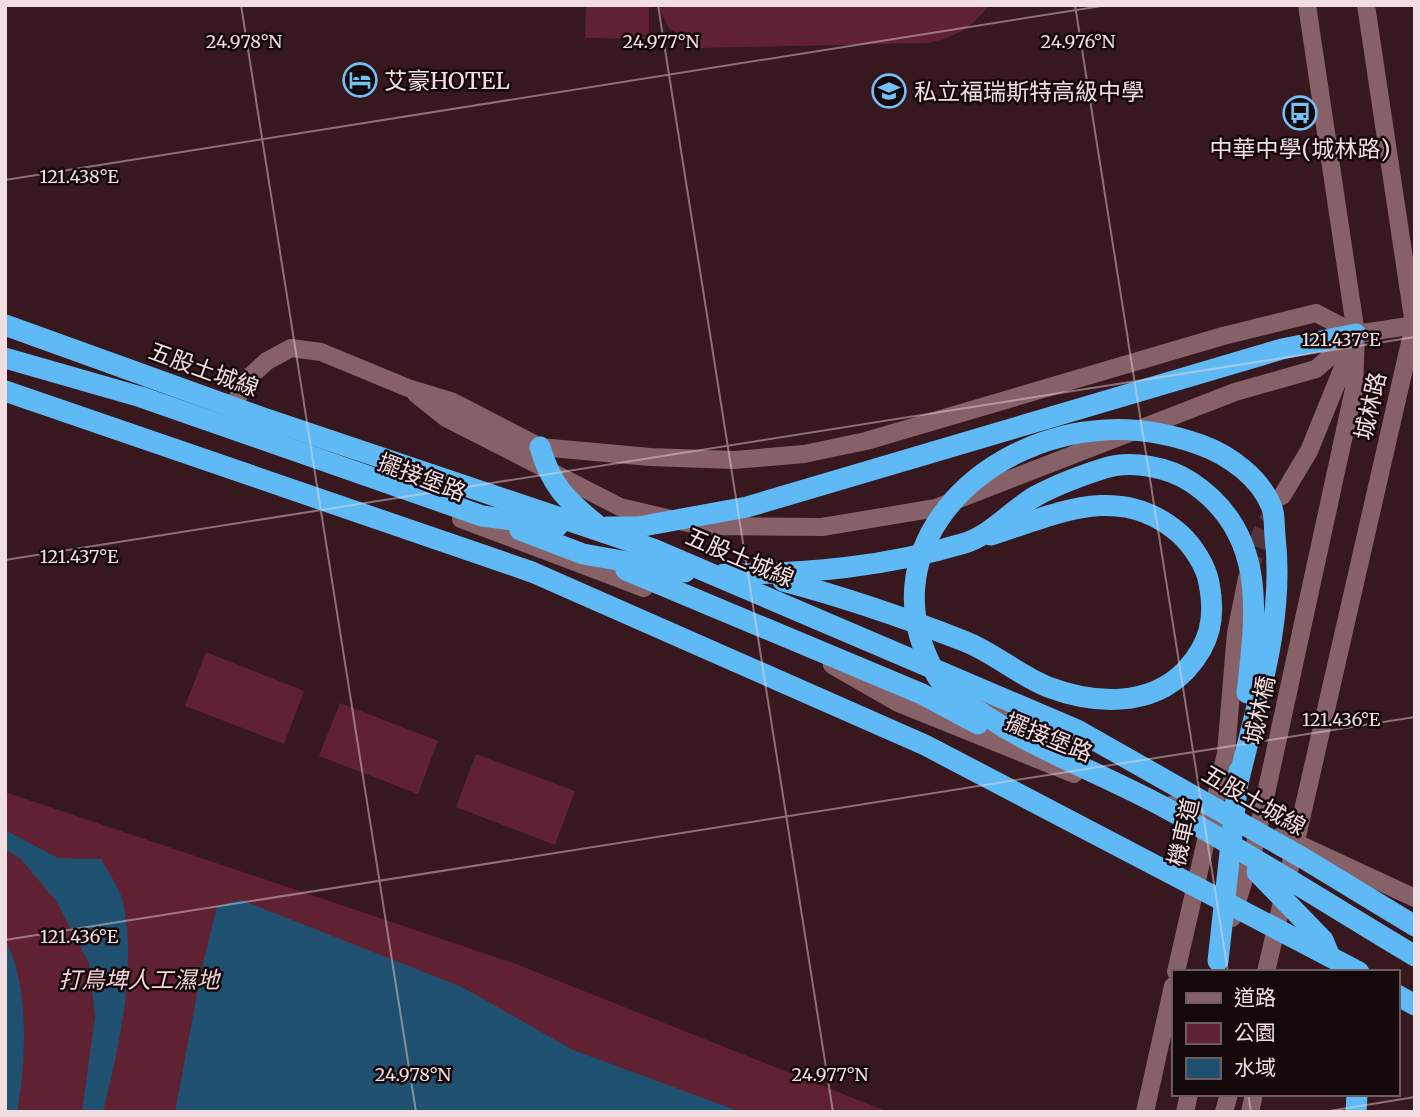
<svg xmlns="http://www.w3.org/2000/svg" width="1420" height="1117" font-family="Merriweather,'Noto Sans TC',serif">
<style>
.green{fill:#602232}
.water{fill:#1f506f}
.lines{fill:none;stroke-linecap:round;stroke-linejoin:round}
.street-tunnel{stroke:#52363b;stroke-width:18;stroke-dasharray:18 9;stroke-linecap:butt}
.street{stroke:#866268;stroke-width:18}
.secondary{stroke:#866268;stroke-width:18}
.highway{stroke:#5eb9f4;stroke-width:21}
.ticks{fill:none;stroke:#f2dde0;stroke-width:2;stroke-opacity:0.45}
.labels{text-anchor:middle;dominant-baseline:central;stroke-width:5;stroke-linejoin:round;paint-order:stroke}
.poi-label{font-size:23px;fill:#f2dde0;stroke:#15080a;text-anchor:start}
.street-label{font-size:23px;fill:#f2dde0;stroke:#15080a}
.park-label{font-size:23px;font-style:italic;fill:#f1d5d9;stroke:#15080a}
.ticks-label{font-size:18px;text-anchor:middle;fill:#f2dde0;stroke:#15080a;stroke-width:5;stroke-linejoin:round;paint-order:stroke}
</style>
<rect width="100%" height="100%" fill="#36181e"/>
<g class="green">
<polygon points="586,5 649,5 649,39 585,38"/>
<path d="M657 5H989C972 28 954 38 927 43L701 48 669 28Z"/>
<polygon points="206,652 304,691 284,744 185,706"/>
<polygon points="340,703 438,741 418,794 319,756"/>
<polygon points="476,754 575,791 555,845 456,807"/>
<polygon points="5,792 516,964 888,1112 5,1112"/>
</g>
<g class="water">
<path d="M5 830 58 858 101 859C108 872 120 888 123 902 137 969 119 1047 103 1112H82L95 1017 89 963 56 901 21 859 5 849Z"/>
<polygon points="241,900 462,987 573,1050 741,1112 175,1112 202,968 217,906"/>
<path d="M5 940C30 983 26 1064 17 1112H5Z"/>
</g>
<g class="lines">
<polyline class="street-tunnel" points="1249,573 1260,536 1275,508"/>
<g class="street">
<polyline points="1282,496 1309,451 1355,338"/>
<polyline points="1176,972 1226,753 1236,633 1247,578"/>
<polyline points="1145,1112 1173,986"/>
<polyline points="1250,1112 1254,1094"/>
</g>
<g class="secondary">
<polyline points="1356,334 1415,325"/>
<polyline points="416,394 446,418 620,507 701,526 822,527 936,508 1235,392 1316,369 1356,334"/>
<polyline points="228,418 246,380 267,361 291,348 321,352 408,388 451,401 540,447 650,457 734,460 804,454 866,441 1223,336 1316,313 1356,334"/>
<polyline points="461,519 644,588"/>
<polyline points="832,665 898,703 1074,774"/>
<polyline points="974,702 1060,733"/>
<polyline points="1171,805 1225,820"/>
<polyline points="1281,836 1415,898"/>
<polyline points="1232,918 1255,844 1354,389 1356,334 1307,5"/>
<polyline points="1266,972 1414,325 1366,5"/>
<polyline points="1185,1112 1189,1094"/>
<polyline points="1224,1112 1229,1094"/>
</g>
<g class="highway">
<polyline points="5,325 263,418 653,549 1077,730 1303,858 1415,926"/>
<polyline points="5,358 141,397 482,516 558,526"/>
<polyline points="5,391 532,572 925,745 1359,972"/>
<path d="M540 447C551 485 566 500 596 524"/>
<polyline points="607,527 638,527 747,507 1282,349 1356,334"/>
<polyline points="520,530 583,554 685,572"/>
<polyline points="626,570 922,694 978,724"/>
<path d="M724 574C807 574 885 567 965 543 991 535 1013 509 1036 496 1056 485 1083 475 1105 468 1132 460 1168 467 1191 482 1268 533 1256 614 1247 693"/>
<path d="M783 581C844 597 905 618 964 641 993 652 1018 675 1048 687 1093 704 1150 708 1186 670 1210 644 1216 618 1209 583 1206 566 1193 546 1180 534 1120 481 1057 514 991 535"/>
<path d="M1238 783C1257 702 1285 620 1275 536 1274 528 1275 516 1272 508 1261 478 1229 455 1201 445 1170 434 1137 428 1105 430 979 437 863 552 938 678 943 686 952 691 959 697 1019 744 1095 770 1162 806 1248 852 1331 906 1415 956"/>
<polyline points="1257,872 1323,940 1328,952"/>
<polyline points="1218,961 1239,771"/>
<polyline points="1397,995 1415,1005"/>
<polyline points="1356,1112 1357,1094"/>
</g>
</g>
<path class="ticks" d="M241 5 416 1112M658 5 833 1112M1075 5 1228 972M5 180 1108 5M5 560 1415 337M5 940 1415 717M1248 1094 1251 1112M1323 1112 1415 1097"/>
<defs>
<symbol id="hotel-ring" viewBox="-11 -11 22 22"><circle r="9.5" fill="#15080a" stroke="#73c1f5" stroke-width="1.5"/><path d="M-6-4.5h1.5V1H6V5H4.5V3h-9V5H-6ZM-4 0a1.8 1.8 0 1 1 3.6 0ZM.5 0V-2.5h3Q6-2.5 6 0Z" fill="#73c1f5"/></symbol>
<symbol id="school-ring" viewBox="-11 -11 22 22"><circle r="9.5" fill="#15080a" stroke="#73c1f5" stroke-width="1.5"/><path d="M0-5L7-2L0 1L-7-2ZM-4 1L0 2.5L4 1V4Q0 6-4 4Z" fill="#73c1f5"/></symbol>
<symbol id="bus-ring" viewBox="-11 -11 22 22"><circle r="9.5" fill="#15080a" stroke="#73c1f5" stroke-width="1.5"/><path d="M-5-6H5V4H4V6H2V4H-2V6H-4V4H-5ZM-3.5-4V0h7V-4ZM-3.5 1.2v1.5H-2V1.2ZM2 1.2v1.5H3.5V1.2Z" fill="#73c1f5"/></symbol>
</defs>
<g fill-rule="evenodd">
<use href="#hotel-ring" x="341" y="61" width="38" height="38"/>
<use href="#school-ring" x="870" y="72" width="38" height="38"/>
<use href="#bus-ring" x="1281" y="94" width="38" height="38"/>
</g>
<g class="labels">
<g class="poi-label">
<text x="384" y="80">艾豪HOTEL</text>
<text x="914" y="91">私立福瑞斯特高級中學</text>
<text x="1300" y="148" text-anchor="middle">中華中學(城林路)</text>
</g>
<g class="street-label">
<text transform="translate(204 369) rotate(20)">五股土城線</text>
<text transform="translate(1370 406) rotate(-77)">城林路</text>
<text transform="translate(422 477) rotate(21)">擺接堡路</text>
<text transform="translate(740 557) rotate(23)">五股土城線</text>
<text transform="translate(1259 710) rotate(-78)">城林橋</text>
<text transform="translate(1049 737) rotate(22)">擺接堡路</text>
<text transform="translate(1254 800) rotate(30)">五股土城線</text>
<text transform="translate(1183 832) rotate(-77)">機車道</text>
</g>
<g class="park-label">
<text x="139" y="979">打鳥埤人工濕地</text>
</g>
</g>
<g class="ticks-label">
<text x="244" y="48">24.978°N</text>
<text x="661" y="48">24.977°N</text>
<text x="1078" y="48">24.976°N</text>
<text x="79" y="183">121.438°E</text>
<text x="1341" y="346">121.437°E</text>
<text x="79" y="563">121.437°E</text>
<text x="1341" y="726">121.436°E</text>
<text x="79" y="943">121.436°E</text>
<text x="413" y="1081">24.978°N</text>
<text x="830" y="1081">24.977°N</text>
</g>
<rect width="1420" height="1117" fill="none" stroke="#f2dde0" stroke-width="14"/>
<rect x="1172" y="970" width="228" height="126" fill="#15080a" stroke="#6d5d60" stroke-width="2"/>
<rect x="1186" y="993" width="35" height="10" fill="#866268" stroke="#6d5d60" stroke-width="2"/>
<text x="1234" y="1005" font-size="21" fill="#f2dde0">道路</text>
<rect x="1186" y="1023" width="35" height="21" fill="#602232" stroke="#6d5d60" stroke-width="2"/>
<text x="1234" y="1040" font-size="21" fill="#f2dde0">公園</text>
<rect x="1186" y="1058" width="35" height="21" fill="#1f506f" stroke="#6d5d60" stroke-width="2"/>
<text x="1234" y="1075" font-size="21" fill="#f2dde0">水域</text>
</svg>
